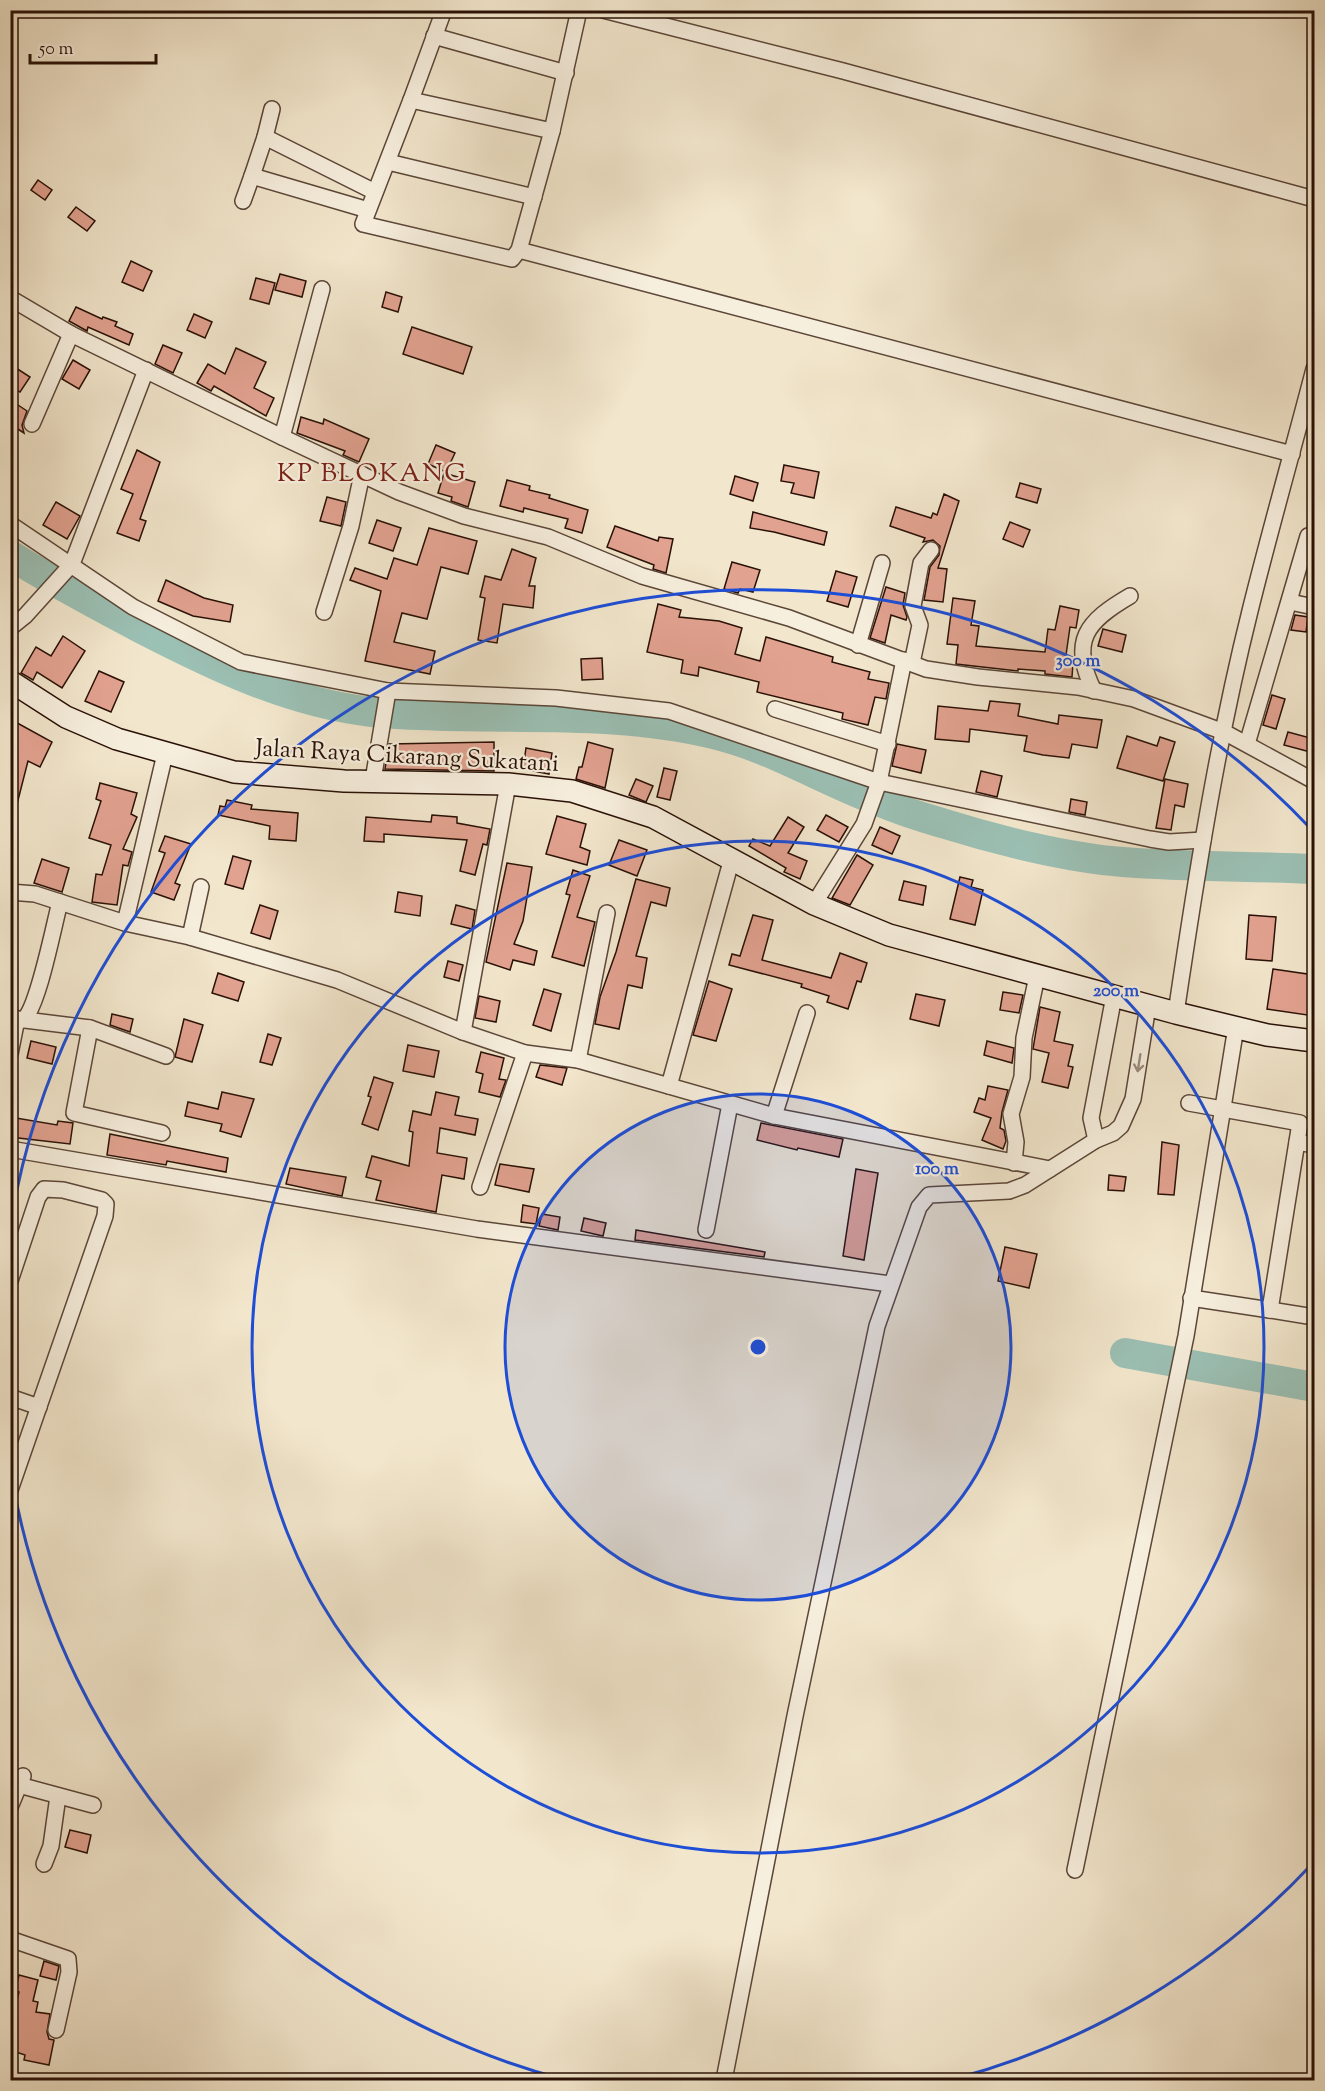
<svg xmlns="http://www.w3.org/2000/svg" width="1325" height="2091" font-family="'Sorts Mill Goudy',serif">
<style>
.lines{fill:none;stroke-linecap:round;stroke-linejoin:round}
.river{stroke:#9bc0b4;stroke-width:30}
.building{fill:#e2a290;stroke:#291006;stroke-width:1.5}
.street-casing{stroke:#5b4638;stroke-width:18}
.secondary-casing{stroke:#291006;stroke-width:24}
.street{stroke:#f7efde;stroke-width:15}
.secondary{stroke:#f7efde;stroke-width:21}
.oneway{stroke:#9a8b7d}
.ring{fill:none;stroke:#1d4ed8;stroke-width:3}
.labels{text-anchor:middle;dominant-baseline:central;stroke-width:4.5;stroke-linejoin:round;paint-order:stroke}
.street-label{font-size:24px;fill:#291006;stroke:#f7efde}
.neighbourhood-label{font-size:26px;letter-spacing:1.5px;fill:#7a1f14;stroke:#f7efde}
.centre{fill:#1d4ed8;stroke:#f7efde;stroke-width:3}
.ring-label{font-size:18px;text-anchor:middle;font-weight:bold;fill:#1d4ed8;stroke:#f7efde;stroke-width:4.5;stroke-linejoin:round;paint-order:stroke}
</style>
<rect width="100%" height="100%" fill="#f2e6cc"/>
<filter id="stains"><feTurbulence type="fractalNoise" baseFrequency=".00333" numOctaves="4"/><feColorMatrix values="0 0 0 0 .2 0 0 0 0 .09 0 0 0 0 .02 0 0 0 .5 -.17"/></filter>
<radialGradient id="worn" r=".72"><stop offset=".6" stop-color="#630" stop-opacity="0"/><stop offset="1" stop-color="#630" stop-opacity=".3"/></radialGradient>
<g class="lines">
<g class="river">
<path d="M10 555C53 582 97 605 142 629 214 666 290 703 372 712 485 723 602 707 713 734 772 748 822 780 878 801 899 810 921 817 942 823 996 840 1068 858 1123 862 1187 867 1251 866 1314 869"/>
<polyline points="1125,1353 1314,1387"/>
</g>
</g>
<g class="building">
<polygon points="38,180 52,190 45,200 31,190"/>
<polygon points="76,207 95,221 87,231 68,217"/>
<polygon points="131,261 152,271 143,291 122,282"/>
<polygon points="280,274 306,281 302,297 275,290"/>
<polygon points="256,278 275,283 269,304 250,299"/>
<polygon points="386,292 402,297 398,312 382,307"/>
<polygon points="76,307 102,319 103,317 117,322 115,326 133,334 129,345 88,327 87,331 69,321"/>
<polygon points="194,314 212,322 205,338 187,330"/>
<polygon points="412,327 472,347 463,374 403,354"/>
<polygon points="163,345 182,353 173,373 155,364"/>
<polygon points="236,348 266,362 254,388 274,398 266,416 214,386 211,391 197,383 208,364 225,374"/>
<polygon points="73,360 90,370 79,389 62,379"/>
<polygon points="16,368 30,377 20,392 10,387 10,377"/>
<polygon points="18,405 27,411 22,425 24,433 10,424 10,417"/>
<polygon points="301,417 323,424 324,419 369,439 359,462 343,455 345,451 297,433"/>
<polygon points="436,445 455,453 446,472 428,464"/>
<polygon points="137,450 160,462 140,519 146,521 139,541 117,533 133,494 121,489"/>
<polygon points="784,465 819,472 814,498 791,493 794,483 781,481"/>
<polygon points="444,473 475,482 468,507 451,501 452,497 438,493"/>
<polygon points="735,476 758,483 753,501 730,494"/>
<polygon points="507,480 530,486 529,490 550,495 549,498 588,510 582,533 565,528 568,519 524,508 523,512 500,506"/>
<polygon points="1020,483 1041,489 1037,503 1016,497"/>
<polygon points="944,494 959,501 938,568 947,569 943,602 924,600 930,567 939,555 940,546 933,540 923,542 925,538 890,526 896,507 931,518 933,513 937,515"/>
<polygon points="327,497 346,502 341,526 320,521"/>
<polygon points="56,502 80,516 67,539 43,525"/>
<polygon points="753,512 827,532 824,545 774,532 750,528"/>
<polygon points="377,520 401,528 393,551 369,543"/>
<polygon points="1010,522 1030,530 1023,547 1003,539"/>
<polygon points="615,526 658,541 659,537 673,539 666,573 653,569 654,565 607,547"/>
<polygon points="429,528 477,541 468,574 441,567 427,619 402,613 394,642 435,651 430,674 365,661 381,591 350,580 355,568 387,579 394,558 417,565"/>
<polygon points="512,549 536,558 529,586 535,586 533,608 503,604 497,643 478,640 485,598 480,597 485,576 501,580"/>
<polygon points="732,562 760,570 753,592 740,589 738,593 724,589"/>
<polygon points="836,571 857,577 848,607 827,601"/>
<polygon points="166,580 204,598 233,605 230,622 193,616 158,601"/>
<polygon points="886,587 905,593 903,605 907,617 906,620 891,615 885,643 870,638"/>
<polygon points="953,598 975,601 971,625 979,626 976,646 1020,650 1045,652 1048,629 1055,630 1060,606 1079,610 1076,628 1070,627 1065,662 1073,663 1072,677 1045,674 1045,671 1018,669 1018,671 956,664 958,645 947,644"/>
<polygon points="658,604 681,610 679,617 719,621 742,628 735,654 760,661 766,637 833,657 832,662 870,672 868,679 889,683 886,699 875,697 868,725 842,719 843,713 757,692 759,682 699,667 698,676 681,673 683,660 647,652"/>
<polygon points="1295,615 1308,617 1306,632 1291,630"/>
<polygon points="1103,629 1126,635 1122,652 1098,646"/>
<polygon points="63,636 85,651 62,688 37,672 33,680 21,673 36,647 51,656"/>
<polygon points="602,658 603,679 582,680 581,659"/>
<polygon points="99,671 124,682 111,712 85,701"/>
<polygon points="1272,695 1285,699 1276,729 1263,725"/>
<polygon points="990,701 1020,704 1018,716 1058,724 1059,715 1102,720 1097,748 1072,744 1069,758 1043,755 1024,751 1027,736 970,729 969,742 935,739 938,706 988,711"/>
<polygon points="10,719 52,742 40,767 28,761 15,812 10,812"/>
<polygon points="1288,732 1314,739 1314,753 1284,745"/>
<polygon points="1127,736 1157,746 1160,737 1175,742 1163,781 1117,768"/>
<polygon points="494,742 494,771 385,769 389,744"/>
<polygon points="588,742 613,749 605,788 576,779 579,767 582,767"/>
<polygon points="897,744 926,750 921,773 892,766"/>
<polygon points="526,748 552,753 549,774 523,769"/>
<polygon points="664,768 677,771 670,800 657,797"/>
<polygon points="981,771 1002,776 997,797 976,792"/>
<polygon points="636,779 653,786 646,802 629,795"/>
<polygon points="1165,779 1188,784 1184,807 1175,805 1171,830 1156,828"/>
<polygon points="100,783 137,793 131,814 137,817 123,849 132,852 128,866 123,865 117,905 92,902 96,874 102,875 111,845 89,838 101,801 96,799"/>
<polygon points="1071,799 1087,802 1085,815 1069,812"/>
<polygon points="227,800 252,805 251,809 298,813 296,841 269,839 270,826 218,815 220,806 225,807"/>
<polygon points="432,815 457,817 457,823 490,829 487,845 483,844 475,875 460,871 467,840 384,834 384,842 364,841 366,817 431,822"/>
<polygon points="826,815 848,827 839,842 817,830"/>
<polygon points="557,816 586,824 580,847 590,851 587,865 546,854"/>
<polygon points="788,817 804,827 788,853 807,861 800,879 784,872 786,868 749,846 753,839 770,846"/>
<polygon points="880,827 900,836 892,854 872,845"/>
<polygon points="165,836 191,844 175,883 180,885 174,900 151,892 165,853 159,851"/>
<polygon points="619,840 647,850 637,876 609,865"/>
<polygon points="857,855 873,865 850,905 832,898"/>
<polygon points="233,856 251,861 243,889 225,884"/>
<polygon points="42,859 69,868 62,892 34,883"/>
<polygon points="507,863 532,867 523,921 514,944 537,951 534,965 513,960 510,970 486,962"/>
<polygon points="573,870 590,876 577,917 595,922 584,966 552,957 570,895 566,894"/>
<polygon points="960,877 973,880 971,887 983,890 975,925 950,919"/>
<polygon points="636,879 670,888 666,906 651,902 636,956 647,958 642,988 628,985 619,1029 595,1024 600,997 616,952"/>
<polygon points="904,881 926,886 923,905 899,900"/>
<polygon points="398,892 422,896 420,916 395,912"/>
<polygon points="260,905 278,911 270,939 251,933"/>
<polygon points="456,905 475,910 472,929 451,924"/>
<polygon points="753,915 773,920 762,960 831,978 840,953 867,963 861,982 857,981 848,1009 827,1002 829,996 801,987 802,984 729,965 732,954 740,956"/>
<polygon points="1249,915 1276,917 1272,961 1246,959"/>
<polygon points="448,961 463,965 459,981 444,977"/>
<polygon points="1273,969 1314,975 1314,1016 1267,1009"/>
<polygon points="218,973 244,982 238,1001 212,993"/>
<polygon points="709,981 732,989 716,1041 693,1035"/>
<polygon points="544,989 561,994 551,1031 533,1025"/>
<polygon points="1003,992 1023,995 1019,1013 1000,1010"/>
<polygon points="916,994 945,1000 939,1026 910,1019"/>
<polygon points="479,996 500,1001 496,1022 475,1018"/>
<polygon points="1040,1007 1060,1012 1054,1041 1073,1045 1068,1066 1073,1067 1068,1088 1042,1082 1049,1053 1033,1049"/>
<polygon points="112,1014 133,1019 130,1032 110,1025"/>
<polygon points="184,1019 203,1025 192,1062 175,1057"/>
<polygon points="268,1034 281,1038 272,1065 260,1062"/>
<polygon points="31,1041 56,1047 52,1064 27,1058"/>
<polygon points="987,1041 1014,1048 1012,1063 984,1055"/>
<polygon points="408,1045 439,1051 434,1077 403,1071"/>
<polygon points="481,1052 504,1058 499,1079 506,1080 500,1097 479,1092 483,1074 476,1072"/>
<polygon points="540,1065 567,1068 562,1085 536,1077"/>
<polygon points="374,1077 393,1083 378,1130 362,1124 371,1097 368,1096"/>
<polygon points="988,1086 1008,1090 1002,1112 1000,1128 1004,1130 1006,1141 1003,1149 982,1140 991,1118 974,1112 979,1098 985,1100"/>
<polygon points="222,1092 254,1099 241,1137 220,1131 222,1124 185,1116 188,1102 218,1109"/>
<polygon points="436,1092 459,1097 455,1115 478,1119 475,1135 440,1128 437,1153 467,1158 464,1179 442,1175 436,1212 376,1200 381,1181 366,1177 372,1156 409,1166 413,1132 409,1131 413,1111 431,1115"/>
<polygon points="10,1117 57,1125 58,1121 73,1123 70,1144 10,1137"/>
<polygon points="761,1123 843,1139 839,1157 798,1148 797,1150 757,1140"/>
<polygon points="110,1134 228,1158 226,1172 167,1161 166,1165 107,1155"/>
<polygon points="1162,1142 1179,1145 1174,1195 1158,1194"/>
<polygon points="500,1164 534,1169 529,1192 495,1185"/>
<polygon points="290,1168 346,1177 342,1196 286,1184"/>
<polygon points="856,1169 878,1173 864,1260 843,1256"/>
<polygon points="1109,1175 1126,1177 1124,1191 1108,1190"/>
<polygon points="523,1205 539,1208 536,1224 521,1222"/>
<polygon points="542,1214 560,1217 558,1230 539,1226"/>
<polygon points="584,1218 606,1223 603,1236 581,1231"/>
<polygon points="636,1230 765,1252 764,1257 635,1240"/>
<polygon points="1005,1247 1037,1254 1029,1288 998,1281"/>
<polygon points="70,1830 91,1835 87,1853 65,1847"/>
<polygon points="44,1961 59,1966 56,1980 40,1976"/>
<polygon points="19,1975 38,1980 33,2001 38,2002 36,2012 50,2014 47,2032 49,2039 54,2040 49,2065 24,2060 25,2055 10,2050 10,2026 19,1992 15,1991"/>
</g>
<g class="lines">
<defs>
<g id="street">
<polyline points="603,10 843,71 1314,199"/>
<polyline points="434,36 566,73"/>
<polyline points="411,100 444,10"/>
<polyline points="552,131 579,10"/>
<polyline points="265,137 272,109"/>
<polyline points="388,162 534,197"/>
<polyline points="243,201 252,176"/>
<polyline points="368,210 252,176 265,137 375,192"/>
<polyline points="519,250 552,131 411,100 363,224 512,259 519,250 1292,454"/>
<polyline points="10,298 71,334 282,437 399,492 464,516 548,537 642,576 789,618 926,669 978,677 1078,687 1134,699 1224,732 1314,781"/>
<polyline points="32,424 71,334"/>
<polyline points="282,437 322,289"/>
<polyline points="10,524 133,607 241,662 388,691 556,698 669,711 879,782 1150,839 1169,842 1203,840"/>
<polyline points="1290,602 1314,607"/>
<polyline points="324,612 351,526 362,474"/>
<polyline points="10,628 25,616 72,564 146,370"/>
<polyline points="858,645 882,563"/>
<polyline points="912,663 920,625 913,606 921,563 931,550"/>
<path d="M1094 691C1069 641 1087 621 1130 596"/>
<polyline points="775,709 888,744"/>
<polyline points="1247,744 1308,536"/>
<polyline points="373,780 388,691"/>
<polyline points="10,892 35,894 125,923 190,937 337,980 463,1032 525,1053 578,1060 774,1116 1050,1169"/>
<polyline points="814,904 864,824 879,782 904,660"/>
<polyline points="125,923 165,754"/>
<polyline points="190,937 201,887"/>
<path d="M1176 1013C1196 878 1217 743 1250 611 1270 530 1293 450 1314 369"/>
<polyline points="10,1015 17,1019 90,1028 166,1056"/>
<path d="M23 1020C38 1009 54 924 60 902"/>
<polyline points="90,1028 74,1113 162,1133"/>
<polyline points="463,1032 508,784"/>
<polyline points="10,1054 17,1019"/>
<polyline points="578,1060 607,913"/>
<polyline points="669,1086 732,858"/>
<polyline points="1189,1103 1300,1123 1270,1310 1191,1298"/>
<polyline points="774,1116 807,1013"/>
<polyline points="1096,1140 1091,1118 1114,996"/>
<polyline points="1297,1142 1314,1145"/>
<polyline points="10,1149 477,1229 890,1284"/>
<polyline points="1014,1163 1016,1142 1011,1114 1022,1077 1024,1038 1037,976"/>
<polyline points="480,1187 525,1053"/>
<polyline points="706,1230 730,1104"/>
<polyline points="10,1281 38,1197 44,1189 63,1190 102,1200 106,1204 105,1216 10,1490"/>
<polyline points="1270,1310 1314,1317"/>
<polyline points="10,1397 39,1407"/>
<polyline points="19,1785 93,1805"/>
<polyline points="10,1807 23,1776"/>
<polyline points="44,1864 51,1846 58,1796"/>
<polyline points="1075,1870 1186,1336 1236,1027"/>
<polyline points="10,1939 68,1959 69,1972 56,2030"/>
<polyline points="724,2080 795,1716 877,1326 919,1207 929,1195 1009,1191 1025,1185 1096,1140 1113,1133 1121,1126 1133,1099 1148,1006"/>
</g>
<polyline id="secondary" points="10,681 66,717 117,739 234,772 344,781 508,784 572,791 653,817 814,904 889,935 1176,1013 1267,1035 1314,1041"/>
</defs>
<use href="#street" class="street-casing"/>
<use href="#secondary" class="secondary-casing"/>
<use href="#street" class="street"/>
<use href="#secondary" class="secondary"/>
</g>
<defs><path id="oneway-shaft" d="M-6 0H5M1.5-3L5.5 0L1.5 3" fill="none" stroke-width="1.6" stroke-linecap="round" stroke-linejoin="round" transform="scale(1.5)"/></defs>
<use class="oneway" href="#oneway-shaft" transform="translate(1139 1063) rotate(99)"/>
<circle cx="758" cy="1347" r="253" fill="#1d4ed8" fill-opacity=".12"/>
<g class="ring">
<circle cx="758" cy="1347" r="253"/>
<circle cx="758" cy="1347" r="506"/>
<path d="M1312 1864A758 758 0 0 1 954 2079M562 2079A758 758 0 0 1 12 1479M12 1215A758 758 0 0 1 1312 830"/>
</g>
<g class="labels">
<g class="street-label">
<text transform="translate(407 757) rotate(3)">Jalan Raya Cikarang Sukatani</text>
</g>
<g class="neighbourhood-label">
<text x="372" y="474">KP BLOKANG</text>
</g>
</g>
<circle cx="758" cy="1347" r="9" class="centre"/>
<g class="ring-label">
<text x="1078" y="666">300 m</text>
<text x="1116" y="996">200 m</text>
<text x="937" y="1174">100 m</text>
</g>
<rect width="1325" height="2091" fill="none" stroke="#f2e6cc" stroke-width="36"/>
<rect x="12" y="12" width="1301" height="2067" fill="none" stroke="#291006" stroke-width="3"/>
<rect x="18" y="18" width="1289" height="2055" fill="none" stroke="#291006" stroke-width="1.5"/>
<path d="M30 54v9h126v-9" fill="none" stroke="#291006" stroke-width="3"/>
<text x="39" y="54" font-size="18" fill="#291006" stroke="#f7efde" stroke-width="4.5" paint-order="stroke">50 m</text>
<rect width="100%" height="100%" filter="url(#stains)"/>
<rect width="100%" height="100%" fill="url(#worn)"/>
</svg>
